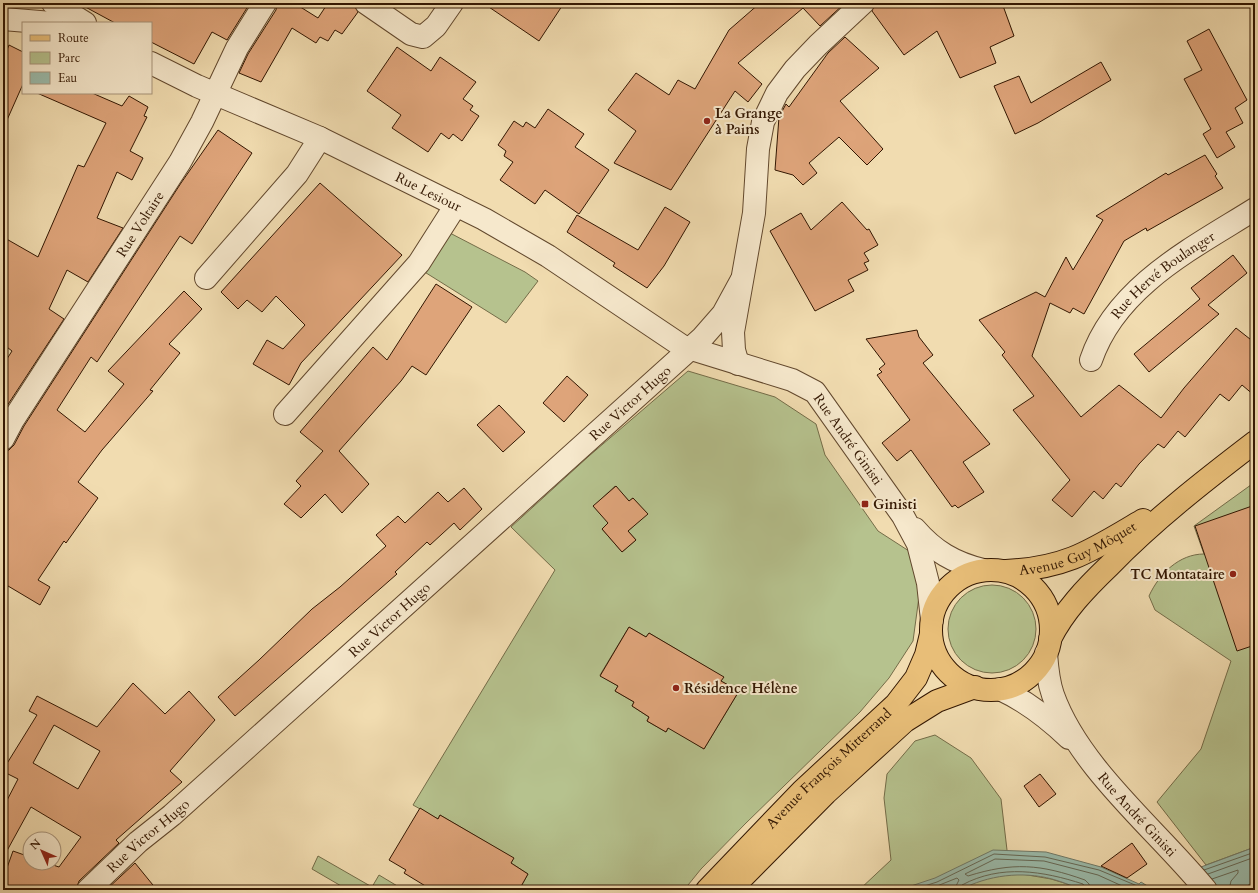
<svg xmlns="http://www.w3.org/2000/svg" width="1258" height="893" font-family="Cardo,serif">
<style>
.green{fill:#b6c28e;stroke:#746c48;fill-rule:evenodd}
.water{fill:#9bbcac;stroke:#717a68}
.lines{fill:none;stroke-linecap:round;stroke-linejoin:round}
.shore{stroke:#666956;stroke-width:1}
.building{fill:#dea47a;stroke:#321601;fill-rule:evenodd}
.minor-casing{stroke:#62482d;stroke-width:24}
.major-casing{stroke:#321601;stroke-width:24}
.minor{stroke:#f6e8cc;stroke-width:22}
.major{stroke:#e8be78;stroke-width:22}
.poi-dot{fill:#8f2418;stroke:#f6e8cc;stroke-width:1.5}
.labels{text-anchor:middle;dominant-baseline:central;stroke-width:4;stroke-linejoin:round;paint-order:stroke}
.poi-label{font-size:14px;font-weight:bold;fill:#321601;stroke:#f6e8cc;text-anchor:start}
.street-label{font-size:14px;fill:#321601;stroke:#f6e8cc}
</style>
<rect width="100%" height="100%" fill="#f1dcb0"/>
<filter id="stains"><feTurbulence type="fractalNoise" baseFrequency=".005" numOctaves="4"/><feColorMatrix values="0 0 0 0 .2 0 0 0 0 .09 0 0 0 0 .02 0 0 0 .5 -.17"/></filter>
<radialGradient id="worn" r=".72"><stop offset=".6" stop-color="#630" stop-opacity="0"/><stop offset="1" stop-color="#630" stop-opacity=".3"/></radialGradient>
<g class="green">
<polygon points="448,232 525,272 538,281 506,323 423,271"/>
<path d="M688 371 775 397 816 424 825 455 878 531 909 551 921 582 913 641 889 678 860 712 746 823 701 869 684 890H519L528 874 511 863 513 858 440 815 438 819 413 805 555 570 511 527 589 456ZM615 486 629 501 633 498 647 514 628 531 636 540 622 552 602 529 609 523 594 506ZM629 627 646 637 649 633 723 677 721 681 739 691 704 749 685 737 671 724 666 732 647 721 649 717 632 706 634 702 615 691 618 686 600 675Z"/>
<path d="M1255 482V847L1206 865 1157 802 1201 749 1231 661 1155 610 1149 596C1159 574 1179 554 1204 554L1194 526Z"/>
<circle cx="992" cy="629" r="44"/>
<polygon points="935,735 971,758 1001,799 1007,850 1022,874 1051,879 1087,890 859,890 891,860 884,798 887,774 915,741"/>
<polygon points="318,856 372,887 379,875 404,890 348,890 312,869"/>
</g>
<g class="water">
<polygon points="1255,847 1255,882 1248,885 1243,890 1182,890 1201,867"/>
<path d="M993 850 1046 852 1101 867 1139 884 1141 882 1154 890C1134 890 1107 893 1087 890 1075 888 1064 882 1052 879 1022 871 988 875 960 890H899L935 878Z"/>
</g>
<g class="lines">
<g class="shore">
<polyline points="1204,870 1255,852"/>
<polyline points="1208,874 1255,857"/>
<polyline points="1212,879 1238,870 1238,873 1231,881 1229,890"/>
<polyline points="912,890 937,882 994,854 1045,857 1099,870 1147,890"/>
<polyline points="927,890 957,878 959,880 954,890"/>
<path d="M959 890 962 885C1001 864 1043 871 1083 884L1086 890"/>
<path d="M1091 890 1089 884 1085 880C1040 864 1013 862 968 876L965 874 995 859 1044 861 1098 875 1131 890"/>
</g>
</g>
<g class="building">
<polygon points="78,3 250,3 227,40 212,32 194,64 151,42 151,23 115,23"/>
<polygon points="277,3 294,3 318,18 328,3 354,3 358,12 342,34 335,30 328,41 320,37 316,43 292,28 261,82 239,73 248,54 276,10"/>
<polygon points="483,3 564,3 539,41"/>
<polygon points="760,3 845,3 820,26 803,8 738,63 762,84 748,102 735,91 671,190 614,163 636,131 608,110 636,73 669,95 678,80 695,89 729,30"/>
<polygon points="875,3 1002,3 1014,36 990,47 996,63 960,78 937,31 904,55 872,11"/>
<polygon points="1209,29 1247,100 1235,108 1243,123 1226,132 1235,147 1217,158 1203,134 1211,129 1184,79 1202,70 1187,41"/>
<polygon points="845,37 879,68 840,101 883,149 867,165 839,137 809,163 817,173 803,185 793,175 775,170 779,117 786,104 789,107 828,53"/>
<polygon points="9,45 23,52 23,84 3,129 3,60"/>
<polygon points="397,47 431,71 440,57 476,82 463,99 473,106 470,110 479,116 462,141 453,134 449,139 441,133 428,152 392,128 401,115 367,91"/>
<polygon points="1101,62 1111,80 1038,123 1015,134 994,86 1019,76 1031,103"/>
<polygon points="37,93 92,93 122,106 129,96 148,107 144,116 147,117 130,151 143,158 132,180 117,172 97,218 123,228 88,282 67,270 49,309 64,319 3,412 3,365 12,351 3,344 3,237 38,257 78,165 84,167 106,123"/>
<polygon points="548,109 584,134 575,147 609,170 579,214 545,190 535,204 500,180 513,162 504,156 506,151 498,145 514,121 523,127 526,122 535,128"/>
<polygon points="218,130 252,153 192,244 180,236 97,362 91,357 57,410 85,432 124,384 108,371 184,291 202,309 169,344 180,353 150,390 153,391 102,450 78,482 98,498 66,543 64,541 38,580 50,587 40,605 3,583 3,451 9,450 14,445 24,426 181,183"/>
<polygon points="1205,155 1217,174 1215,176 1223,188 1147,231 1146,228 1124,241 1084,314 1073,308 1070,313 1050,303 1032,356 1081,417 1119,385 1161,418 1184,388 1236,328 1255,343 1255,396 1242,385 1229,401 1220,394 1185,437 1178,431 1164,448 1158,444 1139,464 1121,487 1116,483 1103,499 1094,491 1072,517 1052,500 1070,480 1013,410 1034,396 1002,355 1005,352 979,320 1036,292 1045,297 1066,257 1073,270 1103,220 1096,216 1166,173 1168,175"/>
<polygon points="320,183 402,255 301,363 289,385 253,364 267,340 283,349 305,325 276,296 262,312 247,300 238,309 221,292"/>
<polygon points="842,202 867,230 869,229 878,245 864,253 869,261 864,263 868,270 848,280 854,291 815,311 770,231 801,213 811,230"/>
<polygon points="665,207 690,222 664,266 647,288 613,266 615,263 567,232 577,215 638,250"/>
<polygon points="1233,255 1247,273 1208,305 1219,314 1149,372 1134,354 1200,299 1191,288"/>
<polygon points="436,284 472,307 426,375 412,366 401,381 339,451 369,484 342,513 325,494 301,518 284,504 301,486 296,481 323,451 300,432 373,347 387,360"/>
<polygon points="917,330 919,337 933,355 923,363 990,444 963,462 984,492 958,508 955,505 952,507 911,450 897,461 882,443 910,420 877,375 882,372 879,369 885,364 866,339"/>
<polygon points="567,376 588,395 564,422 543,403"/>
<polygon points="499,405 525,432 503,452 477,425"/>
<polygon points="616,486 629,501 633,498 648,514 628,531 636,540 622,552 602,529 608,523 593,506"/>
<polygon points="464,488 482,509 460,530 454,523 430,545 427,542 395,572 397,574 235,716 218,697 259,660 312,609 340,587 386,546 376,535 398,516 405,523 438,492 448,502"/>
<polygon points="1255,505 1255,645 1237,651 1195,526"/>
<polygon points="629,627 646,637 649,633 724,677 721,681 739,691 704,749 668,728 666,732 647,721 649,717 632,706 634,702 615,691 618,686 600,676"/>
<path d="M133 683 165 714 189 691 215 720 170 771 182 782 116 840 119 843 79 881 76 890H3V879L13 851 30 857V863H47L59 867 81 837 31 807 3 858V808L18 779 6 773V765L37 715 29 711 37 696 97 727ZM54 725 100 751 78 789 33 763Z"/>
<polygon points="1040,774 1056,794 1039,807 1024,786"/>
<polygon points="420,808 438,819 440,815 514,858 511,863 528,874 519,890 432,890 404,873 406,870 389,860"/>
<polygon points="1132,843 1147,864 1127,878 1101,866"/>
<polygon points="135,863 157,890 106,890"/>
</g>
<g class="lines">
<defs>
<g id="minor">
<polyline points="53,3 85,23"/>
<polyline points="366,3 411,34 423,37 436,26 452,3"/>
<polyline points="3,19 52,23"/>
<path id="s1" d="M151 63 197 86 320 138 484 219 548 256 682 346 792 380 815 392 903 516 918 544 928 583 932 620"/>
<polyline points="206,278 297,174 320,138"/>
<path id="s2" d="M1091 360C1116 286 1193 248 1255 209"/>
<polyline points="738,364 734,350 733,332 754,213 758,149 763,122 777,93 795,69 818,45 863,3"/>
<polyline points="285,414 419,263 456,205"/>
<path id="s3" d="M3 439 13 420 180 162 202 122 237 48 265 3"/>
<path d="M915 529C934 551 954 563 983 570"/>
<path id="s4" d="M1046 653C1047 667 1048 681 1053 695 1079 768 1157 830 1206 890"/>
<path d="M1000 689C1026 701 1048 718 1069 738"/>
<path id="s5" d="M88 890 138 842 172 815 702 338 723 314 741 281"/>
</g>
<g id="major">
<circle cx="991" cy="630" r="60"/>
<path id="s6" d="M1006 571C1068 568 1092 550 1143 520"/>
<path d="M1050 639C1064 611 1086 588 1109 566 1154 520 1204 481 1255 442"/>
<path id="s7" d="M707 890 802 791 896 704 916 678 926 655 931 634"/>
<polyline points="730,890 826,793 905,721 937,701 975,687"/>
</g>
</defs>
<use href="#minor" class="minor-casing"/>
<use href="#major" class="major-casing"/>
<use href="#minor" class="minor"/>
<use href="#major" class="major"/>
</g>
<g class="poi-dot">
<circle cx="707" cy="121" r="4"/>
<rect x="861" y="500" width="8" height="8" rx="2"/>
<circle cx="1233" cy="574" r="4"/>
<circle cx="676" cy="688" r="4"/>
</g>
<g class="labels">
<g class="poi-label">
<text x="715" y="113">La Grange<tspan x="715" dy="16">à Pains</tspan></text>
<text x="873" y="504">Ginisti</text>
<text x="1225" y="574" text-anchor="end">TC Montataire</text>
<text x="684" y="688">Résidence Hélène</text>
</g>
<g class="street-label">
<text stroke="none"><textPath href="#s1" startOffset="306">Rue Lesiour</textPath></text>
<text stroke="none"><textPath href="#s3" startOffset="255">Rue Voltaire</textPath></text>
<text stroke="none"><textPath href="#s2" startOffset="114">Rue Hervé Boulanger</textPath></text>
<text stroke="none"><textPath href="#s5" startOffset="729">Rue Victor Hugo</textPath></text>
<text stroke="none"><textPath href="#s1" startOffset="802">Rue André Ginisti</textPath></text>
<text stroke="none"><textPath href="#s6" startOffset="76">Avenue Guy Môquet</textPath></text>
<text stroke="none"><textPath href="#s5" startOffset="405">Rue Victor Hugo</textPath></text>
<text stroke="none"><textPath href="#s7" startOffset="172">Avenue François Mitterrand</textPath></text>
<text stroke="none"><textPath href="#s4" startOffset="190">Rue André Ginisti</textPath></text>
<text stroke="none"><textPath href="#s5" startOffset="81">Rue Victor Hugo</textPath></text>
</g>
</g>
<rect width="1258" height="893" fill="none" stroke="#f1dcb0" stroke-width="16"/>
<rect x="4" y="4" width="1250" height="885" fill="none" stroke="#321601" stroke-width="2"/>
<rect x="8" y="8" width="1242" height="877" fill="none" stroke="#321601"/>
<rect x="22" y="22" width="130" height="72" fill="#f6e8cc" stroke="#a8947b"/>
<rect x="30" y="35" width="20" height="6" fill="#e8be78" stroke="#a8947b"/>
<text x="58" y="42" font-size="12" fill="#321601">Route</text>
<rect x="30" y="52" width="20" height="12" fill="#b6c28e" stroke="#a8947b"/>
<text x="58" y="62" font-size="12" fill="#321601">Parc</text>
<rect x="30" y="72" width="20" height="12" fill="#9bbcac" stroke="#a8947b"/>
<text x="58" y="82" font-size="12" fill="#321601">Eau</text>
<g transform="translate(42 851) rotate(315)"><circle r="19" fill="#f6e8cc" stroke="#a8947b"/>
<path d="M0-3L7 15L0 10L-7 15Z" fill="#8f2418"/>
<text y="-6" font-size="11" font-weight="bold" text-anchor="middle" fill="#321601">N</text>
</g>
<rect width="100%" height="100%" filter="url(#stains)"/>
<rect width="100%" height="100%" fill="url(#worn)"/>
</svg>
